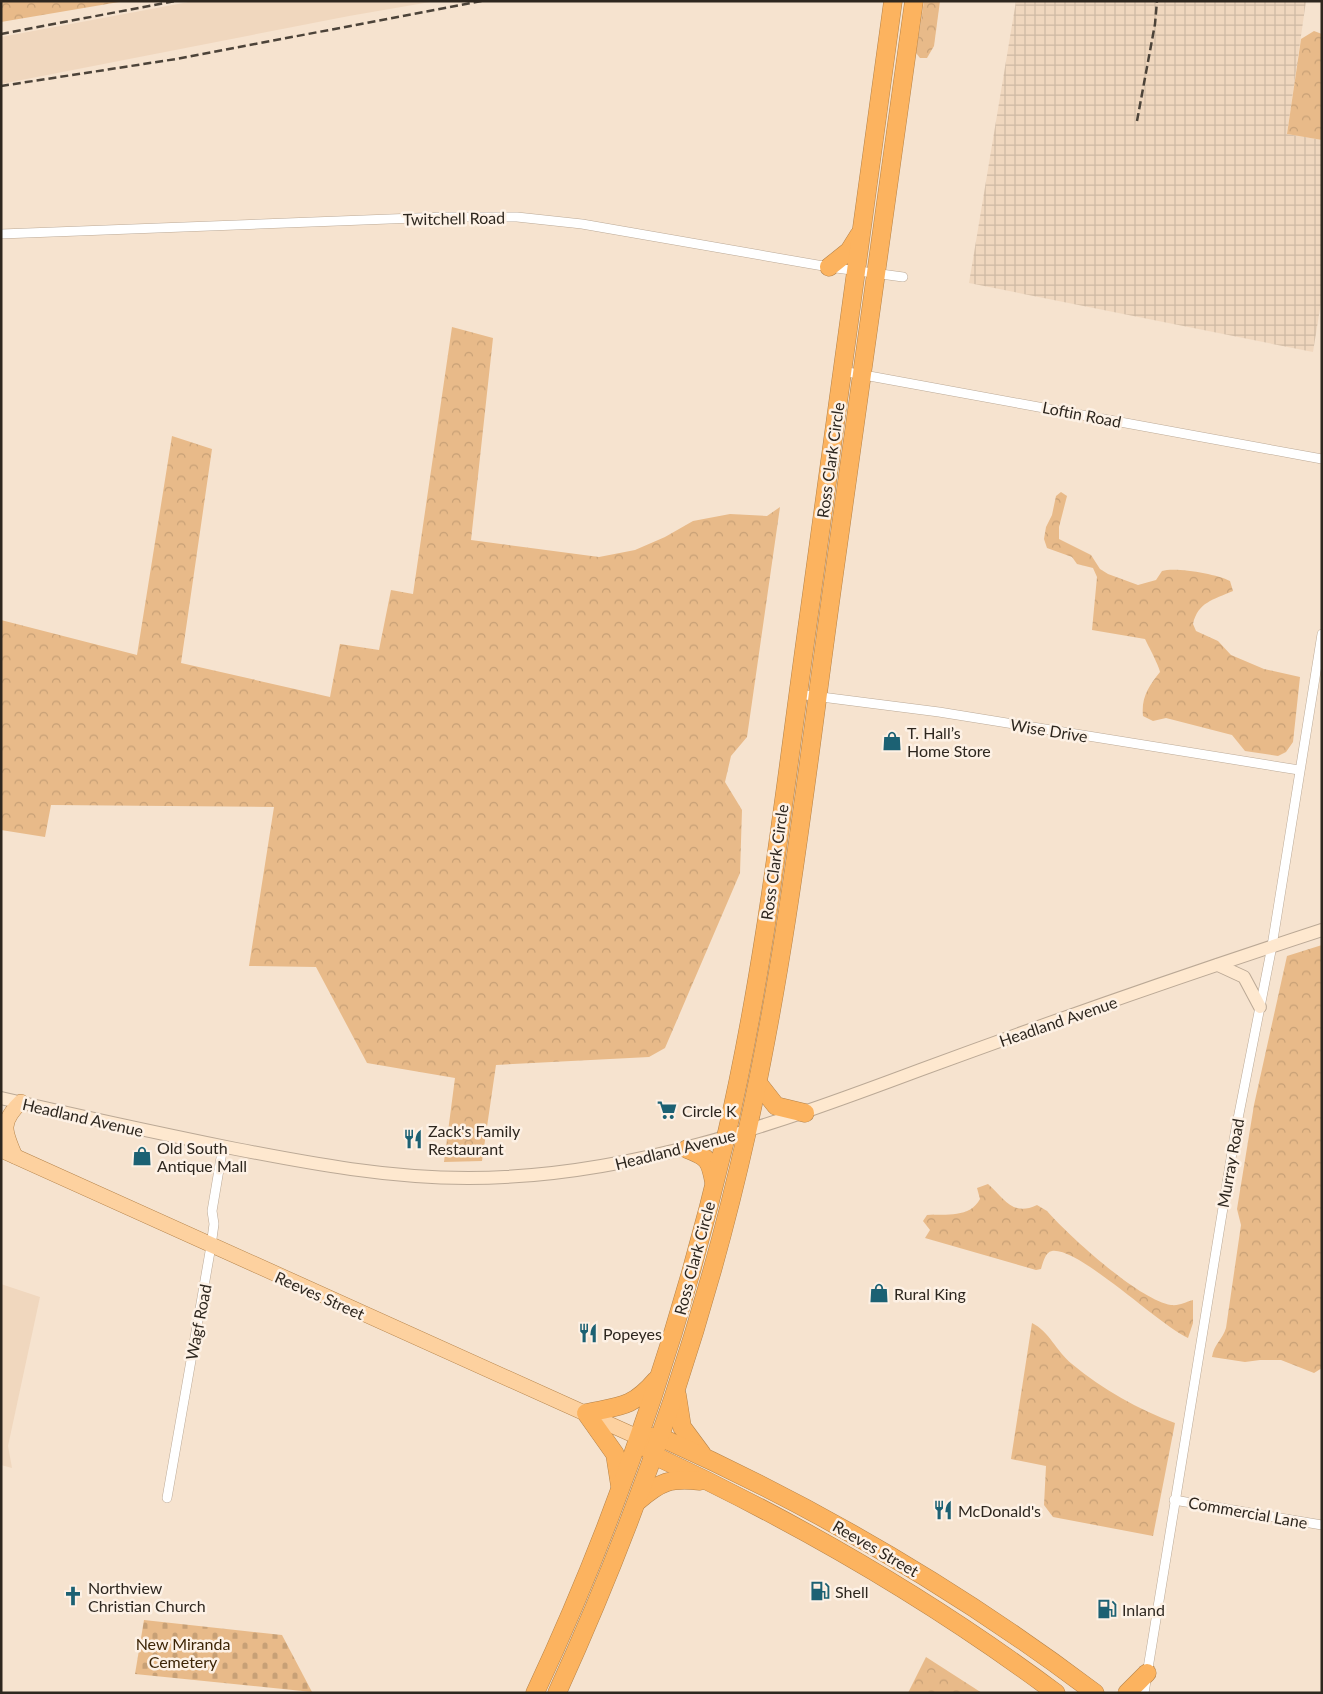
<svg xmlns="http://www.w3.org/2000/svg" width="1323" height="1694" font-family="Lato,sans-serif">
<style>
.built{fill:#f0d7be}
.industrial{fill:url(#industrial-grid)}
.forest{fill:url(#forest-crowns)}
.cemetery{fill:url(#cemetery-stones)}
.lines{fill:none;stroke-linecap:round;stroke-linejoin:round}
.street-casing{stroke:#bba996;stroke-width:10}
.secondary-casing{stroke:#bba996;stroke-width:14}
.primary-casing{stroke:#b48249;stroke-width:16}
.highway-casing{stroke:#b48249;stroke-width:19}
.street{stroke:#fff;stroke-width:9}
.secondary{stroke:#fee8cf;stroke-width:12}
.primary{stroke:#fdd19f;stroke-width:15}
.highway{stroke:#fcb35f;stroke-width:18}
.rail{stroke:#4c4339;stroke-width:2.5;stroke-dasharray:8 4;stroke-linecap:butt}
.labels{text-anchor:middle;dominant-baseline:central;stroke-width:5;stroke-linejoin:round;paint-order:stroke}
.street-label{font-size:16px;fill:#2e271f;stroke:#fdf1e5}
.poi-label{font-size:16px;fill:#2e271f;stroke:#fdf1e5;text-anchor:start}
.park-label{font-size:16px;fill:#3d2506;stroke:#fdf1e5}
</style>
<defs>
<pattern id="industrial-grid" width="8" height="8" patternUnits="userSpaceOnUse" patternTransform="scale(1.25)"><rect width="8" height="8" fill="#f0d7be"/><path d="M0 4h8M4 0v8" fill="none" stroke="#ceb9a3"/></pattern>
<pattern id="forest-crowns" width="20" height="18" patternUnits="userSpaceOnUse" patternTransform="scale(1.25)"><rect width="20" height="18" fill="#e8ba89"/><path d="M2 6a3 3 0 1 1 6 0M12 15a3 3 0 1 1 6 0" fill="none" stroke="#c7a076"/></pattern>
<pattern id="cemetery-stones" width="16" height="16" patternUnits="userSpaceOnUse" patternTransform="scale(1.25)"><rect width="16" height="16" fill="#e8ba89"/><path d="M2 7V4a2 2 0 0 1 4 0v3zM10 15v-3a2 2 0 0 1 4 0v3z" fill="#c7a076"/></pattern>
</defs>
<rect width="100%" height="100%" fill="#f6e3cf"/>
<g class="built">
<polygon points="194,1 436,1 349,16 1,84 1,37"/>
<polygon points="1,1284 40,1297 8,1446 12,1468 1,1465"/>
</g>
<polygon class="industrial" points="1016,1 1306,1 1287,134 1322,140 1322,296 1313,352 969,283"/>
<g class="forest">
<polygon points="1,1 125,1 1,22"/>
<polygon points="924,1 940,1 934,46 927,58 920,58 916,53"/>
<polygon points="1314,31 1322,34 1322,140 1287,134 1301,39"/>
<polygon points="452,327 493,338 471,540 599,557 635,550 665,537 693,521 730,514 767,516 780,507 747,737 731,756 725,782 742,810 740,873 665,1048 649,1057 496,1065 482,1161 444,1162 455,1078 367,1063 316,967 249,966 274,807 51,805 45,837 1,830 1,620 137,655 172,436 212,449 181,663 330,697 340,644 379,650 391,590 413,594"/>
<path d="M1061 492 1067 496 1059 527V539L1091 555 1100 569 1108 574 1138 585 1156 580 1162 571C1176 567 1216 574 1230 581L1233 591C1213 600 1198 602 1193 624L1196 631 1218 641 1231 655 1264 669 1300 677 1293 742 1286 752 1278 756 1245 751 1232 735 1166 718 1153 721 1143 716C1141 697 1149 686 1160 672 1160 668 1148 645 1145 639L1092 630 1097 577 1093 568 1077 564 1072 557 1047 548 1044 539 1046 527 1052 515 1056 496Z"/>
<path d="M1322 945V1368L1314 1373 1281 1360H1260L1245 1362 1212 1357C1214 1344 1223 1339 1226 1328L1241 1225 1237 1209 1254 1105 1287 956Z"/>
<path d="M988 1184C1004 1198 1012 1217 1037 1205L1047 1211C1069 1236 1139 1300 1171 1305 1180 1306 1185 1302 1193 1300V1323L1188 1338C1159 1325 1079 1247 1052 1251 1045 1252 1043 1263 1041 1269L1036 1270 925 1238 930 1230 923 1221 927 1215C946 1214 970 1218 980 1199L977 1188Z"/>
<path d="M1032 1323C1049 1331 1056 1351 1072 1364 1102 1389 1139 1410 1175 1423L1153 1536 1053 1517 1044 1505 1046 1466 1011 1459Z"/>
<polygon points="926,1657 982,1693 908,1693"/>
</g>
<polygon class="cemetery" points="144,1620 282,1635 312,1692 135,1674"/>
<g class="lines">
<defs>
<g id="street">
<polyline points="1,234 441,217 517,217 582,224 829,267 903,277"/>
<polyline points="842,371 1322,459"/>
<polyline points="798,694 939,712 1299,770"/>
<polyline points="167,1498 211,1246 214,1224 212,1211 223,1146"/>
<polyline points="1174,1500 1322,1525"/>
<polyline points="1144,1693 1235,1134 1272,946 1322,634"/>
</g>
<g id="secondary">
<polyline points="1218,965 1244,977 1260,1007"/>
<path d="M1 1098C79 1116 158 1133 236 1149 313 1164 389 1178 468 1178 626 1178 773 1125 920 1070 1053 1021 1187 974 1322 930"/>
</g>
<g id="primary">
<polyline points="1,1150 640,1438"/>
<path d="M15 1156C4 1131 0 1122 21 1102"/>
</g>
<g id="highway">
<polyline points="829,267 849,251 859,235"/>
<polyline points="758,1083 776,1106 805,1113"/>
<path d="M687 1149C708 1157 710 1160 714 1182"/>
<polyline points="677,1395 682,1427 702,1454"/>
<path d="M650 1437H660C814 1506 960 1591 1095 1693"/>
<path d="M646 1446 653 1455C795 1521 930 1599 1056 1693"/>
<path d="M620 1486 615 1454 586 1413C620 1406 632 1408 656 1380"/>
<path d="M638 1501C661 1481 670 1478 700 1481"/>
<path d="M535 1693C618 1516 680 1331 725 1141 766 966 785 785 810 607 837 405 865 203 893 1"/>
<path d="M557 1693C639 1513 704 1325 747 1132 787 953 807 770 832 589 859 393 887 197 914 1"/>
<polyline points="1127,1693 1147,1673"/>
</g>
</defs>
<use href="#street" class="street-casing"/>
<use href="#secondary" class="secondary-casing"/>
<use href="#primary" class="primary-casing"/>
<use href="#highway" class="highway-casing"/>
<use href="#street" class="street"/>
<use href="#secondary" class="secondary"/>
<use href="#primary" class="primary"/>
<use href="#highway" class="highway"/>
<g class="rail">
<polyline points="1,34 175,1"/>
<polyline points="1,86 176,59 482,1"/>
<polyline points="1137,121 1155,24 1157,1"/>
</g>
</g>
<defs>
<symbol id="shop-bare" viewBox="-9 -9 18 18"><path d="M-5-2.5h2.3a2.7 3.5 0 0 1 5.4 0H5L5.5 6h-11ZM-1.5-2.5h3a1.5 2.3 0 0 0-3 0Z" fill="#1c6173" stroke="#fdf1e5" stroke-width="2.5" paint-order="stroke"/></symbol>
<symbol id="supermarket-bare" viewBox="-9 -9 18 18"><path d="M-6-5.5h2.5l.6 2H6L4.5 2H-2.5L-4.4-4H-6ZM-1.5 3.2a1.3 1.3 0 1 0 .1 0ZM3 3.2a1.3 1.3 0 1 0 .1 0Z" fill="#1c6173" stroke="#fdf1e5" stroke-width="2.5" paint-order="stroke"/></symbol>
<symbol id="restaurant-bare" viewBox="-9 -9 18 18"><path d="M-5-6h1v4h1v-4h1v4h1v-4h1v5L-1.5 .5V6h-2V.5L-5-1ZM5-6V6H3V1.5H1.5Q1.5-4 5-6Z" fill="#1c6173" stroke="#fdf1e5" stroke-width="2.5" paint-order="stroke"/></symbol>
<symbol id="fuel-bare" viewBox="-9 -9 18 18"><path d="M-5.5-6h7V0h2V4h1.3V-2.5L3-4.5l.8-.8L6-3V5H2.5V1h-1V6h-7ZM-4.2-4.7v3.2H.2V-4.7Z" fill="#1c6173" stroke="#fdf1e5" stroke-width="2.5" paint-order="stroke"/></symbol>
<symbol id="church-bare" viewBox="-9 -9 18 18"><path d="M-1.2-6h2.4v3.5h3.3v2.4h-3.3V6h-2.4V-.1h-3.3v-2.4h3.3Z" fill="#1c6173" stroke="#fdf1e5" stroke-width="2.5" paint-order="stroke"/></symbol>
</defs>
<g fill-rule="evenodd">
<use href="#shop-bare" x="878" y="727" width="28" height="28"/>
<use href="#supermarket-bare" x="653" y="1096" width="28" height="28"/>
<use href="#restaurant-bare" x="399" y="1125" width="28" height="28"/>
<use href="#shop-bare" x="128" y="1142" width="28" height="28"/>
<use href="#shop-bare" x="865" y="1279" width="28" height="28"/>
<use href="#restaurant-bare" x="574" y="1319" width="28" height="28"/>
<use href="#restaurant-bare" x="929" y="1496" width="28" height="28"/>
<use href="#fuel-bare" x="806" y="1577" width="28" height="28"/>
<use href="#church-bare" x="59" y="1582" width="28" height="28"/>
<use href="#fuel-bare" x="1093" y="1595" width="28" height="28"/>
</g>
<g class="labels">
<g class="street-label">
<text transform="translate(454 218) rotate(-1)">Twitchell Road</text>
<text transform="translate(1082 414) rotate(11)">Loftin Road</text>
<text transform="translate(830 460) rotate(-82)">Ross Clark Circle</text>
<text transform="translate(1049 730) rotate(9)">Wise Drive</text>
<text transform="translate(774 862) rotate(-82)">Ross Clark Circle</text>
<text transform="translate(1058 1021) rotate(-19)">Headland Avenue</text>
<text transform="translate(83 1117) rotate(13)">Headland Avenue</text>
<text transform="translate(675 1149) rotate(-14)">Headland Avenue</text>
<text transform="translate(1230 1163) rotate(-80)">Murray Road</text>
<text transform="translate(694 1258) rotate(-75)">Ross Clark Circle</text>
<text transform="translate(320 1295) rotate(24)">Reeves Street</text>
<text transform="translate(198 1322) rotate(-79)">Wagf Road</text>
<text transform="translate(1248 1512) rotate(10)">Commercial Lane</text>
<text transform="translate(876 1548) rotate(30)">Reeves Street</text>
</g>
<g class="poi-label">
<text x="907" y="732">T. Hall’s<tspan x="907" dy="18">Home Store</tspan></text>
<text x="682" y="1110">Circle K</text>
<text x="428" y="1130">Zack's Family<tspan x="428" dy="18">Restaurant</tspan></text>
<text x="157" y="1147">Old South<tspan x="157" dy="18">Antique Mall</tspan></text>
<text x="894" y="1293">Rural King</text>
<text x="603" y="1333">Popeyes</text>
<text x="958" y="1510">McDonald's</text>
<text x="88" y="1587">Northview<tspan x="88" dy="18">Christian Church</tspan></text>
<text x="835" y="1591">Shell</text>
<text x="1122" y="1609">Inland</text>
</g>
<g class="park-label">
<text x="183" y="1643">New Miranda<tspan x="183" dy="18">Cemetery</tspan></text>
</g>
</g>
<rect width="1323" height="1694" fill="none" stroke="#2e271f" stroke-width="5"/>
</svg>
